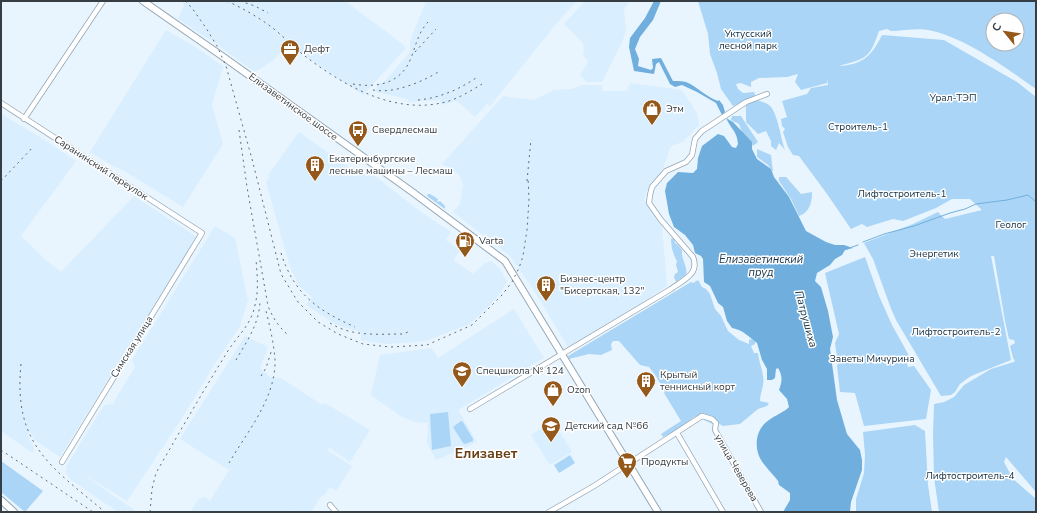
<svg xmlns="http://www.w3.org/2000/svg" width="1037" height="513" font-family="'Nunito Sans',sans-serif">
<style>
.built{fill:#d9eefe}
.green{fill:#aad5f6;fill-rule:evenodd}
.water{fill:#70afdd}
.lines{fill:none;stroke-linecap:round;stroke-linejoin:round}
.stream{stroke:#70afdd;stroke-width:1}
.minor-casing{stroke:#93a6b4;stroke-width:6}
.major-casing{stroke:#93a6b4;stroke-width:8}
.minor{stroke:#fff;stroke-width:4.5}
.major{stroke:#fff;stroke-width:6}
.rail{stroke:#636c73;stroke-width:1;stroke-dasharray:2 4;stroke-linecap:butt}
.labels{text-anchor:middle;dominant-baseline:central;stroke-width:3;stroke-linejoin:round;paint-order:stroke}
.park-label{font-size:10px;fill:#143044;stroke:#fff}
.poi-label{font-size:10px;fill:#363e44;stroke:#fff;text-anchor:start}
.street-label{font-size:10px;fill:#363e44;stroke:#fff}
.water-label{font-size:11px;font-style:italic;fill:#153245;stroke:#fff}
.district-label{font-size:14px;font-weight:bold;fill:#683e15;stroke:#fff}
</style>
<rect width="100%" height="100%" fill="#e9f5fe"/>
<g class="built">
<polygon points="182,1 345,1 404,45 405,49 363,95 288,45 272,61 255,72 220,47 218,44 202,35 178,19 184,6"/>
<polygon points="426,1 577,1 557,23 495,100 490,106 487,104 475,117 457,101 441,105 440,100 408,102 408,99 376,92 377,84 384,82 410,52 410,41"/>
<polygon points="585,1 630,1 624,9 626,30 623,40 602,82 587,82 580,75 588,62 583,55 584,49 583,43 564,24"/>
<polygon points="166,30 194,46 224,67 222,70 212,105 223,144 183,207 121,169 113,166 90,152"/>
<polygon points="630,83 682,90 697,113 699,125 683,142 671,146 662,171 658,177 646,191 644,200 662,227 667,286 643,302 568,347 535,292 510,256 453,212 460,204 463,184 459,174 442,164 503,96 534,100 554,90 571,89 581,85 602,85 602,91 627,91"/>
<polygon points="1,114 43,139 76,161 21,236 47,261 61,272 134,196 197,237 60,457 35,440 30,432 27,434 33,445 34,451 31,452 1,431"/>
<polygon points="299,132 362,177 367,170 421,212 451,232 446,240 460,251 453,260 473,274 485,263 491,261 500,269 507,282 496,299 470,324 426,341 386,344 361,340 361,332 337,325 306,305 312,297 299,286 289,264 266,182 270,177 268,175"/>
<polygon points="215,226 235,238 248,301 240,326 216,362 184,415 127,501 80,472 137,512 118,512 70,479 65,471 68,469 66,467 103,407 105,405 113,404 115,400 135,367 132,360"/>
<polygon points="514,309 544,358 458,410 477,442 436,460 427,443 428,423 415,422 402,417 371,395 380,355 432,348 438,358"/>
<polygon points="245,336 268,347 260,368 270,377 281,378 322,405 325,403 370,430 350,462 330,448 327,450 352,466 336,491 330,487 324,496 322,495 311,512 295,512 291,510 289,512 190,512 199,499 204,497 210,501 229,470 180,439"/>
<polygon points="553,421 572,452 550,465 531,435"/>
</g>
<g class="green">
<path d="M698 1H1036V89C1006 68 965 37 928 30 917 28 903 31 891 31L887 29 879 31C869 59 867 58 839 66 862 65 872 56 882 35L944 40 1017 82 1036 97V492L1006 457 1004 462 1013 479 1036 499V512H939L934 477 933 434 934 404 944 402 954 397 964 385 991 369 1014 362 1015 361 1013 358 1010 346 1015 343 1014 340 1009 339 1005 321 994 256H991L1011 360 971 376 960 384 955 392 951 395 941 396 896 320 890 306 873 259 864 243 913 224 938 212 945 219 982 210 970 199H952L936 208 903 221 893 219 867 227 862 224 851 229 827 194 799 156 793 155 788 147 783 132 785 129 782 126 781 119 787 117 782 101 807 94 811 88 828 85 827 78V83L801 90 795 82 798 74 787 77 759 78 751 82V87L741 83 736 84 738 89 743 93 754 92 755 95 752 99 733 106 721 89 717 73 710 54 708 34ZM993 20H1017V44H993Z"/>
<path d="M757 100C762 102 768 103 771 107 778 116 781 139 785 150L779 143 776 150 771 146V141L766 131 758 134 746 122V105Z"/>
<polygon points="732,116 741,116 758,142 753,146 750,140 743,135 739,124 731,120"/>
<polygon points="757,149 771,155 773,172 768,165 757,157"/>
<path d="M779 177H786L801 194 812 192C812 202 810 212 799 216L791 199 779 181Z"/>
<polygon points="428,194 430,194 438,199 437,201 438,202 440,201 445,206 445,209 427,196"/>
<path d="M674 238 675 243 678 245 682 250C681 260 688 266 686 275L676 282 674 277 675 274 678 272 676 265 677 261C673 255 671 246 671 239Z"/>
<polygon points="865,257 879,296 892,325 912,361 907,364 908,367 914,366 931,390 926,419 864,426 855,393 840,392 837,366 838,364 835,343 839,334 825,273"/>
<path d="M698 280 702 287 706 289 710 294 715 309 721 316 728 331 739 340 749 344V340L751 339 755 341V344L751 346 754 353H758C759 363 765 375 763 385 762 391 760 395 760 401L769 403 767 406 758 409 740 424 723 426 716 422 713 424 704 420 705 418 702 415 694 417 678 430 663 437 661 434 681 421 664 393 665 392 656 376 649 367 640 365 619 341H613L611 344 612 350 601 355 589 354 569 359 568 356 691 282 693 283Z"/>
<polygon points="448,412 451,446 432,450 430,414"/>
<polygon points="461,421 463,422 473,439 473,441 465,444 463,443 453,427"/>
<polygon points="915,425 925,431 928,485 932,512 856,512 856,499 864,473 865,455 863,432"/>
<polygon points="570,455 575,463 559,473 554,465"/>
<polygon points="1,461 43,491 25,512 1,492"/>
</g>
<g class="water">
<path d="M654 1H661L653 20 640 37 635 49 639 59 638 66 651 70 653 68 652 59 661 58 673 81C677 81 683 81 686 82 698 87 706 97 718 101L719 100 723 105 725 112 722 115 716 103 697 92 682 85 675 87 670 84 659 62 656 64 654 74 634 71 629 47 630 38 645 18Z"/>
<path d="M726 118 733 122 752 142V149L757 159 771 169 774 177 789 197 806 231 826 242 835 245H844L853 248 845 250 842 255 835 259 830 265 817 273 815 281 821 287 828 311 833 337 830 349 837 400 847 434 860 450 862 460V470L851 502 850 512H783L790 500V493L779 485 778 481C773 474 762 464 759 456 754 443 757 428 769 420 774 416 786 411 789 407L787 399 779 390C782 382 783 376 778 368L776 369 775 378 772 380H767V369L762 360 757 343C748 336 743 330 732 328L727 321 723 307 718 303 710 286 704 282 703 259 701 256 695 253 693 245 685 235 674 227 669 214 665 191 667 183 678 172 693 173 697 169 698 158 702 146 718 134 724 136 732 147 736 148 738 144C737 131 731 129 726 118Z"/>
</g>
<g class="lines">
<g class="stream">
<polyline points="863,242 884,234 914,226 950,213 965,209 976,204 1007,200 1028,195 1036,202"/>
<polyline points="844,250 858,245"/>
</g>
<defs>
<g id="minor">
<polyline points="1,103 202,233 62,462"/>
<polyline points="24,119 103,1"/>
<path d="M470 409 671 289C683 280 700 274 693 257L661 220 649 203 650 195 652 187 666 171 686 162 692 155 695 139 702 131 746 102 767 94"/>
<polyline points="677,433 723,512"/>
<polyline points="330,505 336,512"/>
<polyline points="549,512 594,486 702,416 712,419 716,423 715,430 761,512"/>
</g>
<g id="major">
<polyline points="143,1 222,56 411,191 505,261 658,512"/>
<polyline points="1,500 14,512"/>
</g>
</defs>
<use href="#minor" class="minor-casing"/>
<use href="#major" class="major-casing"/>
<use href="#minor" class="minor"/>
<use href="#major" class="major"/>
<g class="rail">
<polyline points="185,1 192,8 206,28 217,46 226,66 252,159 281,274 298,302 318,322 338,334 363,344 390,347 427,345 472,325 502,295 512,282 519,268 523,256 527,230 529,199 528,177"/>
<polyline points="214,1 215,2"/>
<path d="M227 1C244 9 260 18 274 29 284 37 292 46 301 53 342 85 396 117 449 101 461 97 472 90 482 84"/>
<polyline points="240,1 255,6 268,13"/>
<polyline points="415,52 436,29"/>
<path d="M353 84C377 88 401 84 411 58 416 45 418 33 428 22"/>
<path d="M373 90C394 94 422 82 440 71"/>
<path d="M418 100C439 98 458 90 476 78"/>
<path d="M239 130 247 187 268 306C273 318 278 326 288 335"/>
<polyline points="1,181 34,146"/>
<polyline points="527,181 531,139"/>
<path d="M281 253C294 294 317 310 355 327"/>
<path d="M330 323C352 337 378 334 403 334L408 332"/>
<path d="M236 360C247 341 259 324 260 302"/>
<path d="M21 364C13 444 50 466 105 512"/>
<polyline points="261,376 266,368 272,349"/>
<polyline points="1,450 93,512"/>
<path d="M229 463C247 432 276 398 275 360 274 344 270 327 266 311"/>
<path d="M150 512 152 489 156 473C179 433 202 393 226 354 236 337 251 326 255 305 259 290 257 274 256 259"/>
</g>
</g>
<defs>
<symbol id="office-pin" viewBox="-11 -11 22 30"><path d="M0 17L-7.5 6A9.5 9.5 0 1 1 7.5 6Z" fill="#94581a" stroke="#fff"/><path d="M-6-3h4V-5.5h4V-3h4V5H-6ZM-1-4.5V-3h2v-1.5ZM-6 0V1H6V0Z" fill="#fff"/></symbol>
<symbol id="shop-pin" viewBox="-11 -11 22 30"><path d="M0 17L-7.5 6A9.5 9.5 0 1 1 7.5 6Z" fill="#94581a" stroke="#fff"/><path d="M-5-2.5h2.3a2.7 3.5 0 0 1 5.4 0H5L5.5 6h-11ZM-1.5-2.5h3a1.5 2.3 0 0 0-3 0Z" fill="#fff"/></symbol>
<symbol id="bus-pin" viewBox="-11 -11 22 30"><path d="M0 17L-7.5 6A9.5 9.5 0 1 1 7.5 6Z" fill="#94581a" stroke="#fff"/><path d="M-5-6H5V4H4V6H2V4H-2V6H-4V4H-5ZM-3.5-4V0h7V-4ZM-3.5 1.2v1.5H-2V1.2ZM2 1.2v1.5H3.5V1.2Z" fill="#fff"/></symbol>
<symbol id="building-pin" viewBox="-11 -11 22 30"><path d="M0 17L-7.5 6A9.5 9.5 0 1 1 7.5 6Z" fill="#94581a" stroke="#fff"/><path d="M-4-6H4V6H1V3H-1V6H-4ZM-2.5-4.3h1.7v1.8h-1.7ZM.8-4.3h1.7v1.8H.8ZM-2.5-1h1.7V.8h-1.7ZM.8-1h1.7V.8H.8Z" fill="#fff"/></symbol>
<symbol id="fuel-pin" viewBox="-11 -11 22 30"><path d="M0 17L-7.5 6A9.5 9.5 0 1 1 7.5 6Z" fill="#94581a" stroke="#fff"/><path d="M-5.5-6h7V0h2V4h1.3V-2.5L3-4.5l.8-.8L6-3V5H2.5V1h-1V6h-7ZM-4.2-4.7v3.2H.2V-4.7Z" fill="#fff"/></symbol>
<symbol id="school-pin" viewBox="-11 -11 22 30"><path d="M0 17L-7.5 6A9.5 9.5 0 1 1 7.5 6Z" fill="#94581a" stroke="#fff"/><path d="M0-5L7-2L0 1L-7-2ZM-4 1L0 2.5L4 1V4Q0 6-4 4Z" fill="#fff"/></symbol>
<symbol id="supermarket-pin" viewBox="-11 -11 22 30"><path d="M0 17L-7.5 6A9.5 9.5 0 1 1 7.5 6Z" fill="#94581a" stroke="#fff"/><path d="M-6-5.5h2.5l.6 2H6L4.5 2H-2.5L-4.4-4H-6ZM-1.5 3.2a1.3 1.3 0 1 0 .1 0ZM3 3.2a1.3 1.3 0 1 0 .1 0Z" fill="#fff"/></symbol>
</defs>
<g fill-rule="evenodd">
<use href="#office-pin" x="279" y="38" width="22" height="30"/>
<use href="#shop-pin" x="641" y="98" width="22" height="30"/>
<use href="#bus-pin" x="347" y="119" width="22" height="30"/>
<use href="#building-pin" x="304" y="154" width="22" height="30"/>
<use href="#fuel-pin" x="454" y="230" width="22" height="30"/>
<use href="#building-pin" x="535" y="274" width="22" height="30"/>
<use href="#school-pin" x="451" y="360" width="22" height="30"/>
<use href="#building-pin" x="635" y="370" width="22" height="30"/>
<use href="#shop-pin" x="542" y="379" width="22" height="30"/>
<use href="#school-pin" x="540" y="415" width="22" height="30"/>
<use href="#supermarket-pin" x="616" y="451" width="22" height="30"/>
</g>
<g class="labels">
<g class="park-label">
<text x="748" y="34">Уктусский<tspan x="748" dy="12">лесной парк</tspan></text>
<text x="953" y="98">Урал-ТЭП</text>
<text x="858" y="127">Строитель-1</text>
<text x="902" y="194">Лифтостроитель-1</text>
<text x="1011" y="225">Геолог</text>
<text x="934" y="254">Энергетик</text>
<text x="956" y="332">Лифтостроитель-2</text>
<text x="872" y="359">Заветы Мичурина</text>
<text x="970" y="476">Лифтостроитель-4</text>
</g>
<g class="poi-label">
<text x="304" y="49">Дефт</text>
<text x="666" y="109">Этм</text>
<text x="372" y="130">Свердлесмаш</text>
<text x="329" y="159">Екатеринбургские<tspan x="329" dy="12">лесные машины – Лесмаш</tspan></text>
<text x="479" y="241">Varta</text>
<text x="560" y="279">Бизнес-центр<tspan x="560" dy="12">"Бисертская, 132"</tspan></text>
<text x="476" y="371">Спецшкола № 124</text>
<text x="660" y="375">Крытый<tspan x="660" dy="12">теннисный корт</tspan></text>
<text x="567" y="390">Ozon</text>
<text x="565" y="426">Детский сад №66</text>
<text x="641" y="462">Продукты</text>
</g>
<g class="street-label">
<text transform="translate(293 107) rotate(36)">Елизаветинское шоссе</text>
<text transform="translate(101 168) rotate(33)">Саранинский переулок</text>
<text transform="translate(132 347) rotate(-58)">Симская улица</text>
<text transform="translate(736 468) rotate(60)">улица Чеверева</text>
</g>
<g class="water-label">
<text x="761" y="259">Елизаветинский<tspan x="761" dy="13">пруд</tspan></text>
<text transform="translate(806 319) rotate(75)">Патрушиха</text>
</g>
<g class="district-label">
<text x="486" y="453">Елизавет</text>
</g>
</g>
<rect width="1037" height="513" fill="none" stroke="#363e44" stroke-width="4"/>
<g transform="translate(1005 32) rotate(300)"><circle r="19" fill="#ffffff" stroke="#afb2b4"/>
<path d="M0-3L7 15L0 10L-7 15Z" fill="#94581a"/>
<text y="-6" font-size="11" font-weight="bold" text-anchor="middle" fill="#363e44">С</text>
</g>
</svg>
